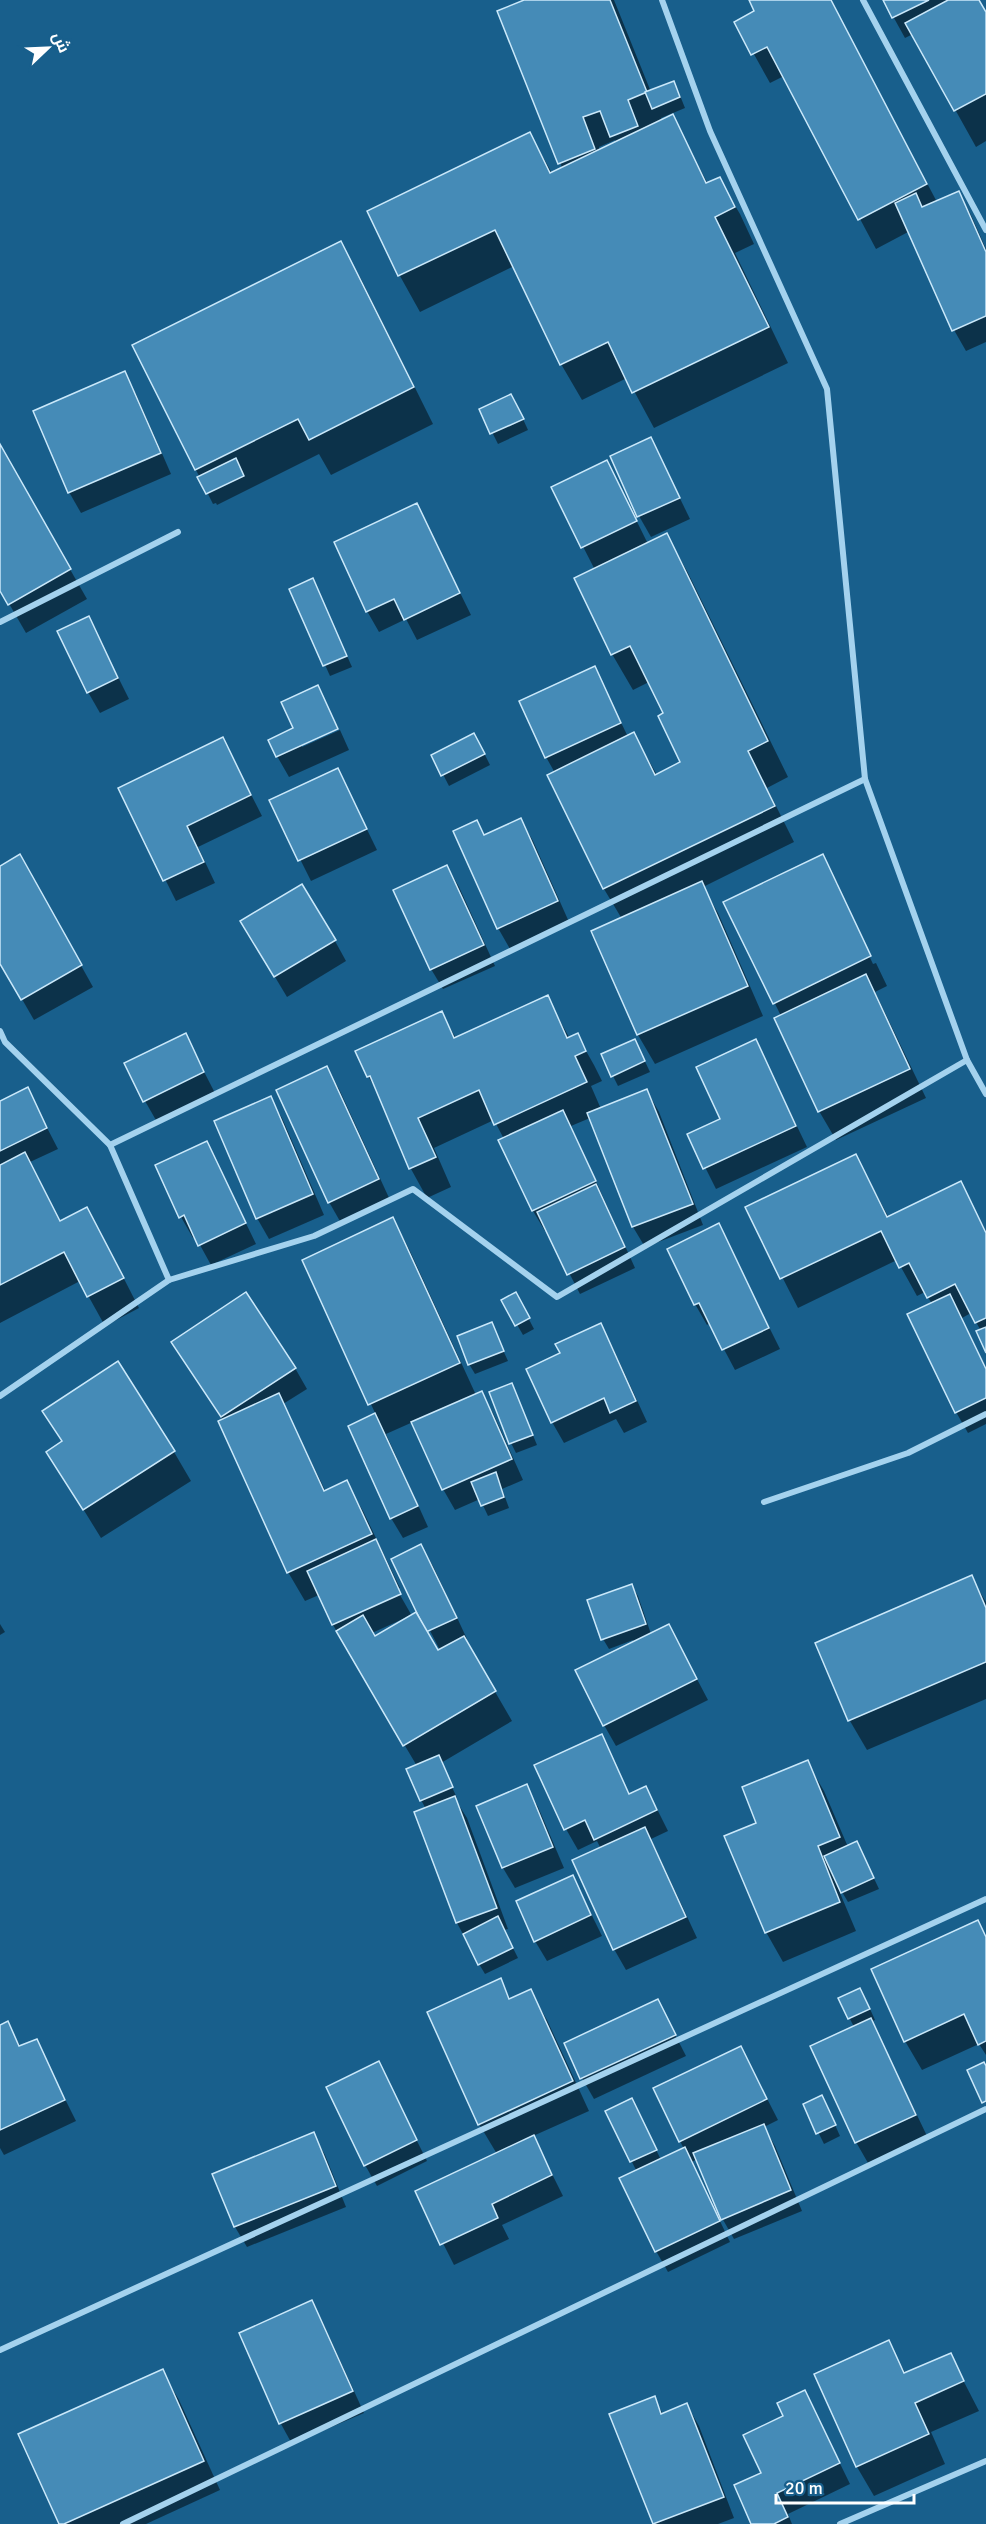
<svg xmlns="http://www.w3.org/2000/svg" width="986" height="2524" font-family="Signika,Cairo,sans-serif">
<style>
.shadow{fill:#0007;fill-rule:evenodd}
.building{fill:#458bb7;stroke:#cae8fa;stroke-width:1.5}
.lines{fill:none;stroke-linecap:round;stroke-linejoin:round}
.minor{stroke:#a4d2ee;stroke-width:6}
</style>
<rect width="100%" height="100%" fill="#185f8c"/>
<g class="shadow">
<path d="M527 0H614L651 92 673 83 679 93 685 108 661 118 662 121 672 116 708 184 719 179 740 214 754 244 735 253 788 363 654 428 627 378 582 400 561 364 514 266 420 312 400 276 369 212 530 134 552 173 562 169ZM615 140 616 143 600 150 599 147Z"/>
<polygon points="750,0 830,0 937,202 958,193 970,213 986,249 986,342 966,351 954,330 910,231 876,249 784,76 770,83 736,22 756,11"/>
<polygon points="884,0 978,0 986,14 986,141 976,147 913,34 905,38"/>
<polygon points="340,243 361,279 433,424 331,475 319,454 217,505 216,503 213,504 134,346"/>
<polygon points="124,373 136,394 171,474 81,513 69,492"/>
<polygon points="517,406 528,430 498,444 481,410"/>
<polygon points="651,439 690,519 651,537 639,516"/>
<polygon points="0,447 87,599 26,633 0,588"/>
<polygon points="607,461 648,544 666,535 687,571 788,777 767,788 794,842 703,887 718,913 763,1016 655,1064 638,1035 593,931 622,919 604,889 549,776 555,773 546,757 595,668 628,737 634,734 657,775 682,763 665,714 649,682 633,690 612,654 595,570 553,488"/>
<polygon points="417,505 471,615 417,640 406,619 379,632 367,611"/>
<polygon points="313,580 352,667 330,676 291,589"/>
<polygon points="88,617 129,699 100,713 88,692"/>
<polygon points="317,687 338,727 302,744 302,747 340,730 349,750 289,777 277,756 295,729"/>
<polygon points="223,739 262,816 198,847 215,883 176,901 120,789"/>
<polygon points="480,745 490,765 449,786 433,755"/>
<polygon points="338,770 377,850 311,881 271,801"/>
<polygon points="521,820 533,841 569,922 510,949 498,928 477,822 485,836"/>
<polygon points="20,856 93,987 34,1020 0,961 0,868"/>
<polygon points="822,856 838,884 835,884 873,964 876,963 887,986 875,992 926,1098 836,1140 819,1111 781,1016 725,902"/>
<polygon points="447,866 459,887 495,966 443,989 431,969"/>
<polygon points="335,941 346,961 287,997 254,942"/>
<polygon points="547,997 570,1039 577,1035 594,1065 602,1081 591,1086 601,1109 647,1091 659,1112 703,1225 645,1247 633,1227 590,1118 571,1126 635,1268 580,1294 547,1230 545,1231 533,1211 500,1140 504,1139 494,1120 434,1148 451,1187 427,1198 411,1169 381,1098 368,1076 441,1013 456,1038"/>
<polygon points="185,1035 215,1093 157,1122 145,1101"/>
<polygon points="756,1041 807,1147 716,1189 689,1135 722,1120"/>
<polygon points="640,1051 650,1072 618,1086 613,1076"/>
<polygon points="327,1068 339,1089 390,1200 341,1223 329,1202"/>
<polygon points="27,1089 58,1149 30,1162 61,1222 103,1238 139,1308 105,1326 80,1281 0,1323 0,1102"/>
<polygon points="270,1098 282,1118 324,1215 269,1239 257,1218"/>
<polygon points="207,1143 256,1244 211,1265 195,1236 193,1238 181,1217 156,1166"/>
<polygon points="856,1156 889,1218 960,1183 986,1231 986,1350 981,1331 971,1313 962,1318 986,1368 986,1424 968,1433 956,1412 932,1304 925,1292 917,1296 897,1260 798,1308 747,1208"/>
<polygon points="393,1219 409,1249 476,1395 481,1393 493,1413 523,1480 502,1489 509,1508 488,1516 480,1499 455,1510 443,1489 413,1422 386,1434 428,1527 403,1538 391,1518 376,1415 304,1260"/>
<polygon points="718,1225 780,1349 735,1370 710,1323 707,1325 695,1304"/>
<polygon points="503,1300 521,1304 534,1329 523,1335"/>
<polygon points="491,1324 508,1361 475,1374 469,1364"/>
<polygon points="600,1325 612,1346 647,1422 624,1433 616,1419 564,1443 552,1422 562,1354"/>
<path d="M173 1342 295 1368 307 1389 283 1404 326 1492 346 1482 363 1511 400 1588H396L412 1616 438 1652H441L393 1559 421 1546 433 1566 467 1639 465 1640 512 1721 441 1763 457 1798 455 1799 467 1818 508 1929 504 1930 518 1958 485 1974 479 1964 457 1923 416 1812 426 1809 421 1800 417 1766 333 1625 319 1595 305 1601 288 1572 223 1421ZM405 1618 406 1620 375 1638 372 1633Z"/>
<polygon points="512,1385 537,1445 516,1453 511,1443"/>
<polygon points="44,1412 174,1452 191,1481 101,1538 48,1452 62,1442"/>
<polygon points="971,1577 986,1602 986,1699 867,1750 850,1721 817,1644"/>
<polygon points="632,1586 638,1596 651,1634 669,1626 708,1700 616,1746 604,1725 634,1642 633,1640 609,1649 603,1639"/>
<polygon points="0,1624 5,1632 0,1635"/>
<polygon points="601,1736 630,1795 646,1788 657,1809 668,1831 651,1839 697,1938 626,1970 614,1949 601,1849 597,1841 578,1850 566,1829"/>
<polygon points="807,1762 824,1791 848,1847 862,1853 879,1889 848,1902 842,1892 840,1893 856,1931 783,1962 766,1932 758,1823"/>
<polygon points="526,1786 538,1807 564,1868 515,1888 503,1868 477,1807"/>
<polygon points="573,1877 602,1936 547,1961 535,1941"/>
<polygon points="978,1922 986,1936 986,2055 979,2044 922,2070 905,2041"/>
<polygon points="500,1980 511,2000 530,1991 547,2020 589,2111 533,2136 563,2196 502,2225 509,2239 454,2265 417,2192 497,2154 479,2124"/>
<polygon points="840,1999 866,2000 875,2020 872,2021 927,2136 868,2163 856,2142 812,2047 854,2027"/>
<polygon points="658,2001 686,2056 594,2099 582,2078"/>
<polygon points="7,2023 21,2047 36,2041 76,2121 4,2155 0,2148 0,2027"/>
<path d="M741 2048 778 2120 764 2127 775 2146 802 2211 734 2239 722 2218 719 2219 730 2242 668 2272 656 2251 637 2172 607 2112 637 2110 661 2160 684 2149 680 2141ZM697 2159 720 2215 718 2216 692 2162Z"/>
<polygon points="378,2063 427,2161 377,2186 365,2165"/>
<polygon points="805,2105 827,2107 840,2136 824,2144"/>
<polygon points="313,2134 325,2155 346,2207 247,2247 235,2227"/>
<polygon points="311,2302 323,2323 364,2413 292,2444 281,2424 241,2334"/>
<polygon points="888,2342 906,2374 950,2355 979,2411 931,2432 945,2464 874,2496 857,2467 816,2375"/>
<polygon points="162,2371 179,2400 220,2490 146,2524 60,2524"/>
<polygon points="805,2392 850,2484 788,2514 792,2524 753,2524 763,2474 785,2417"/>
<polygon points="654,2398 663,2414 687,2405 699,2426 734,2518 718,2524 654,2524 611,2415"/>
</g>
<g class="building">
<polygon points="524,0 610,0 647,92 628,100 638,126 610,137 600,111 583,117 595,149 558,164 497,11"/>
<polygon points="749,0 831,0 927,184 858,220 767,47 751,55 734,22 754,11"/>
<polygon points="883,0 929,0 892,18"/>
<polygon points="948,0 979,0 986,12 986,94 954,111 905,23"/>
<polygon points="674,81 680,97 652,109 645,92"/>
<polygon points="673,114 706,183 720,177 735,207 715,217 769,327 632,393 608,342 560,365 495,230 398,276 367,211 530,132 550,173"/>
<polygon points="959,191 986,252 986,316 952,331 895,203 916,193 922,207"/>
<polygon points="341,241 414,387 309,440 298,419 195,470 132,345"/>
<polygon points="125,371 161,453 68,493 33,411"/>
<polygon points="511,394 524,419 490,434 479,409"/>
<polygon points="651,437 680,498 637,517 610,456"/>
<polygon points="0,444 71,569 8,605 0,591"/>
<polygon points="236,458 244,476 206,494 197,477"/>
<polygon points="607,460 637,521 581,548 551,487"/>
<polygon points="417,503 460,593 404,620 394,599 366,612 334,542"/>
<polygon points="667,533 768,741 748,751 775,806 603,889 547,775 634,732 655,775 680,762 658,716 663,713 630,646 611,655 574,578"/>
<polygon points="313,578 347,656 323,666 289,589"/>
<polygon points="89,616 118,678 87,693 57,631"/>
<polygon points="595,666 621,723 545,758 519,701"/>
<polygon points="318,685 338,729 276,757 268,740 293,728 281,702"/>
<polygon points="474,733 485,754 441,776 431,755"/>
<polygon points="223,737 251,795 187,826 204,862 163,881 118,788"/>
<polygon points="338,768 367,829 298,861 269,800"/>
<polygon points="521,818 558,901 497,929 453,831 477,820 484,835"/>
<polygon points="20,854 82,965 21,1000 0,964 0,866"/>
<polygon points="823,854 871,956 773,1004 723,902"/>
<polygon points="447,865 484,945 430,970 393,890"/>
<polygon points="702,881 748,986 637,1035 591,931"/>
<polygon points="302,884 336,940 274,977 240,921"/>
<polygon points="866,974 910,1069 818,1112 774,1018"/>
<polygon points="548,995 567,1038 578,1033 586,1051 575,1056 587,1082 494,1125 479,1090 418,1118 436,1157 409,1169 370,1076 367,1077 355,1051 442,1011 454,1038"/>
<polygon points="186,1033 204,1072 143,1102 124,1063"/>
<polygon points="635,1039 645,1061 611,1077 601,1054"/>
<polygon points="756,1039 796,1126 703,1169 687,1134 720,1119 696,1067"/>
<polygon points="327,1066 379,1179 328,1203 276,1090"/>
<polygon points="28,1087 47,1128 0,1151 0,1101"/>
<polygon points="647,1089 693,1204 632,1227 587,1113"/>
<polygon points="271,1096 313,1194 256,1219 214,1121"/>
<polygon points="563,1110 596,1181 532,1211 498,1140"/>
<polygon points="207,1141 246,1223 198,1246 184,1215 179,1218 155,1165"/>
<polygon points="25,1152 60,1221 87,1207 124,1278 87,1297 64,1252 0,1285 0,1165"/>
<polygon points="856,1154 887,1217 961,1181 986,1233 986,1318 975,1323 955,1284 927,1298 909,1263 899,1268 881,1231 780,1279 745,1207"/>
<polygon points="596,1184 625,1247 567,1275 537,1212"/>
<polygon points="393,1217 460,1363 368,1405 302,1260"/>
<polygon points="719,1223 769,1328 722,1350 699,1303 694,1305 667,1249"/>
<polygon points="246,1292 296,1368 221,1417 171,1342"/>
<polygon points="516,1292 530,1318 515,1326 501,1300"/>
<polygon points="950,1294 986,1369 986,1398 955,1413 907,1314"/>
<polygon points="492,1322 504,1351 468,1365 457,1336"/>
<polygon points="601,1323 636,1401 610,1413 604,1398 551,1423 526,1369 560,1353 555,1344"/>
<polygon points="986,1327 986,1353 976,1331"/>
<polygon points="118,1361 175,1451 83,1510 46,1452 62,1441 42,1411"/>
<polygon points="512,1383 533,1435 509,1444 489,1392"/>
<polygon points="482,1391 512,1459 442,1490 411,1422"/>
<polygon points="279,1393 324,1491 347,1480 372,1534 287,1573 218,1421"/>
<polygon points="375,1413 418,1506 390,1519 348,1426"/>
<polygon points="496,1472 504,1497 481,1506 471,1482"/>
<polygon points="376,1539 401,1594 332,1625 307,1571"/>
<polygon points="421,1544 457,1618 426,1632 391,1559"/>
<polygon points="972,1575 986,1608 986,1662 848,1721 815,1643"/>
<polygon points="632,1584 646,1624 601,1640 587,1600"/>
<polygon points="416,1612 438,1650 464,1636 496,1691 403,1746 336,1631 363,1615 375,1636"/>
<polygon points="669,1624 697,1679 603,1726 575,1670"/>
<polygon points="602,1734 629,1794 646,1786 657,1810 594,1840 585,1820 564,1830 534,1765"/>
<polygon points="439,1755 453,1787 420,1801 406,1769"/>
<polygon points="808,1760 840,1837 818,1846 840,1902 765,1933 724,1836 756,1823 742,1787"/>
<polygon points="527,1784 553,1847 502,1868 476,1806"/>
<polygon points="455,1796 497,1908 456,1923 414,1812"/>
<polygon points="645,1827 686,1917 613,1950 572,1860"/>
<polygon points="857,1841 874,1878 841,1893 824,1856"/>
<polygon points="573,1875 591,1915 534,1942 516,1901"/>
<polygon points="498,1916 513,1948 478,1965 463,1934"/>
<polygon points="978,1920 986,1937 986,2041 978,2045 964,2014 904,2042 871,1969"/>
<polygon points="501,1978 509,1999 531,1989 573,2081 478,2125 427,2012"/>
<polygon points="860,1988 870,2009 848,2019 838,1998"/>
<polygon points="658,1999 676,2035 580,2079 564,2043"/>
<polygon points="871,2018 916,2115 855,2143 810,2046"/>
<polygon points="8,2021 19,2046 37,2039 65,2100 0,2130 0,2025"/>
<polygon points="741,2046 767,2099 679,2142 653,2088"/>
<polygon points="379,2061 417,2140 364,2166 326,2087"/>
<polygon points="984,2062 986,2066 986,2101 982,2103 967,2070"/>
<polygon points="822,2095 836,2125 816,2134 803,2104"/>
<polygon points="632,2098 657,2150 630,2162 605,2111"/>
<polygon points="764,2124 791,2190 721,2220 693,2153"/>
<polygon points="314,2132 336,2186 234,2227 212,2174"/>
<polygon points="534,2135 552,2175 492,2204 498,2218 440,2245 415,2191"/>
<polygon points="685,2147 720,2221 655,2252 619,2178"/>
<polygon points="312,2300 353,2391 279,2424 239,2333"/>
<polygon points="889,2340 904,2373 951,2353 964,2381 915,2403 929,2434 856,2467 814,2374"/>
<polygon points="163,2369 204,2461 64,2524 59,2524 18,2434"/>
<polygon points="805,2390 840,2463 777,2493 788,2517 774,2524 751,2524 734,2485 761,2473 743,2435 783,2416 777,2403"/>
<polygon points="655,2396 661,2414 687,2403 724,2497 653,2524 609,2414"/>
</g>
<g class="lines">
<g class="minor">
<polyline points="662,0 710,131 827,389 865,779 967,1060 986,1094"/>
<polyline points="863,0 986,230"/>
<polyline points="0,622 178,532"/>
<polyline points="0,1031 5,1042 110,1145"/>
<polyline points="169,1280 314,1236 413,1189 557,1297 967,1060"/>
<polyline points="0,1396 169,1280 110,1145 865,779"/>
<polyline points="764,1502 908,1453 986,1414"/>
<polyline points="0,2350 986,1899"/>
<polyline points="123,2524 986,2109"/>
<polyline points="840,2524 986,2461"/>
</g>
</g>
<g transform="translate(48 48) rotate(67)" stroke="#185f8c" stroke-width="4.5" paint-order="stroke">
<path d="M0-4.5L10 22L0 15L-10 22Z" fill="#ffffff"/>
<text y="-9" font-size="16" font-weight="bold" text-anchor="middle" fill="#ffffff">ش</text>
</g>
<path d="M776 2494v9h138v-9" fill="none" stroke="#ffffff" stroke-width="3"/>
<text x="785" y="2494" font-size="18" fill="#ffffff" stroke="#185f8c" stroke-width="4.5" paint-order="stroke">20 m</text>
</svg>
